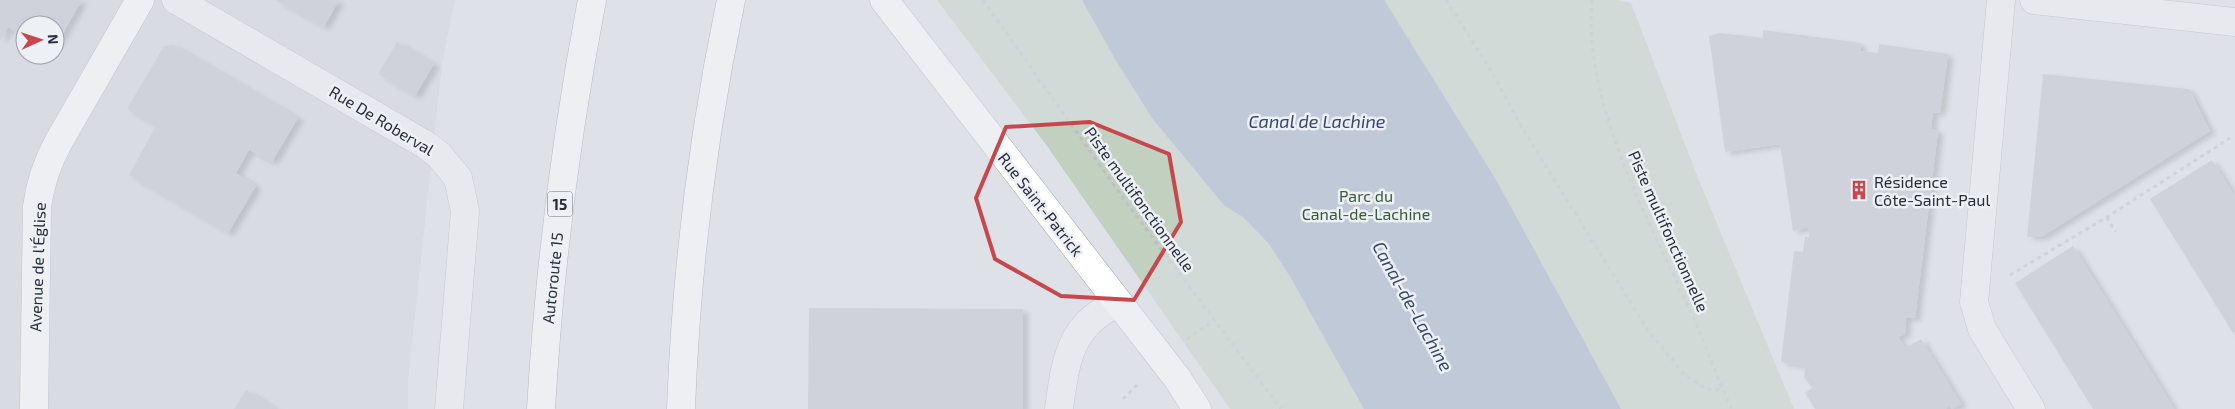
<svg xmlns="http://www.w3.org/2000/svg" width="2235" height="409" font-family="'Exo 2',sans-serif">
<style>
.built{fill:#d0d3dc;fill-rule:evenodd}
.green{fill:#c2d0c0}
.water{fill:#9baac5}
.building{fill:#bcbfc9;filter:url(#shadow)}
.lines{fill:none;stroke-linecap:round;stroke-linejoin:round}
.minor-casing{stroke:#a7abb4;stroke-width:29}
.major-casing{stroke:#9ea4b2;stroke-width:29}
.highway-casing{stroke:#868c9d;stroke-width:29}
.path{stroke:#bdbfc5;stroke-width:3;stroke-dasharray:4 4;stroke-linecap:butt}
.minor{stroke:#f1f2f5;stroke-width:28}
.major{stroke:#fff;stroke-width:28}
.highway{stroke:#fff;stroke-width:28}
.marked{fill:none;stroke:#c7484c;stroke-width:4;stroke-linejoin:round}
.labels{text-anchor:middle;dominant-baseline:central;stroke-width:5;stroke-linejoin:round;paint-order:stroke}
.shield{fill:#edf0f5;stroke:#636874;stroke-width:1}
.shield-label{font-size:15px;font-weight:bold;fill:#282d3d}
.street-label{font-size:16px;fill:#282d3d;stroke:#edf0f5}
.poi-label{font-size:16px;fill:#282d3d;stroke:#edf0f5;text-anchor:start}
.park-label{font-size:16px;fill:#395836;stroke:#edf0f5}
.water-label{font-size:18px;font-style:italic;fill:#34486f;stroke:#edf0f5}
</style>
<defs>
<filter id="shadow"><feDropShadow dx="5.5" dy="3" stdDeviation="2.5" flood-color="#0004"/></filter>
</defs>
<rect width="100%" height="100%" fill="#dee1e7"/>
<path class="built" d="M0 0H455L442 64 408 380V409H0ZM25 25H55V55H25Z"/>
<polygon class="green" points="937,0 1617,0 1631,3 1696,173 1794,409 1230,409 1047,146"/>
<polygon class="water" points="1082,0 1384,0 1495,178 1621,409 1364,409 1291,278 1269,244 1243,217 1224,205 1152,118 1115,59"/>
<g class="building">
<polygon points="0,0 82,0 55,47 55,25 25,25 25,37 8,27 0,41"/>
<polygon points="275,0 339,0 324,27"/>
<polygon points="1763,30 1861,43 1860,51 1878,53 1879,44 1948,54 1940,113 1933,112 1931,129 1938,131 1915,318 1906,318 1905,334 1898,337 1905,348 1921,339 1961,404 1952,409 1949,406 1945,409 1815,409 1805,393 1812,388 1804,377 1805,366 1781,362 1794,251 1803,252 1805,237 1809,237 1809,229 1808,227 1793,231 1780,144 1725,152 1709,36 1720,33 1763,38"/>
<polygon points="397,42 434,64 415,96 378,74"/>
<polygon points="173,45 298,118 272,162 249,150 236,173 256,186 228,233 129,175 156,126 127,109 164,46"/>
<polygon points="2043,74 2189,89 2210,131 2041,237 2027,237"/>
<polygon points="2212,160 2235,197 2235,336 2150,199"/>
<polygon points="2073,246 2154,376 2174,409 2093,409 2015,283"/>
<polygon points="809,308 1023,309 1023,409 808,409"/>
<polygon points="246,390 276,409 234,409"/>
</g>
<g class="lines">
<defs>
<g id="minor">
<polyline points="176,0 426,145 438,154 458,178 465,211 449,409"/>
<polyline points="2001,0 1974,302 1982,329 2031,409"/>
<polyline points="2034,0 2235,22"/>
<path d="M1059 409C1063 379 1066 345 1088 323 1096 315 1107 308 1116 302"/>
</g>
<g id="major">
<polyline points="884,0 1177,378 1197,409"/>
<path d="M34 409 37 207C40 183 47 163 59 141L140 0"/>
</g>
<g id="highway">
<path d="M541 409C549 272 566 135 592 0"/>
<path d="M681 409C686 272 703 134 731 0"/>
</g>
</defs>
<use href="#minor" class="minor-casing"/>
<use href="#major" class="major-casing"/>
<use href="#highway" class="highway-casing"/>
<g class="path">
<polyline points="983,0 1126,202 1281,409"/>
<polyline points="1446,0 1493,74 1521,126 1647,329 1682,372 1699,385 1713,391 1722,388"/>
<path d="M1592 0C1583 102 1647 217 1689 308 1704 341 1716 376 1732 409"/>
<polyline points="2107,217 2115,232"/>
<polyline points="2010,275 2107,217 2230,138"/>
<polyline points="1187,339 1215,320"/>
<polyline points="1123,399 1140,382"/>
</g>
<use href="#minor" class="minor"/>
<use href="#major" class="major"/>
<use href="#highway" class="highway"/>
</g>
<path d="M0 0H2235V409H0ZM1090 122 1169 154 1181 222 1134 300 1061 296 995 259 976 198 1006 127Z" fill="#dee1e7" fill-opacity=".55" fill-rule="evenodd"/>
<path class="marked" d="M1090 122 1169 154 1181 222 1134 300 1061 296 995 259 976 198 1006 127Z"/>
<defs>
<symbol id="building-bare" viewBox="-9 -9 18 18"><path d="M-4-6H4V6H1V3H-1V6H-4ZM-2.5-4.3h1.7v1.8h-1.7ZM.8-4.3h1.7v1.8H.8ZM-2.5-1h1.7V.8h-1.7ZM.8-1h1.7V.8H.8Z" fill="#c7484c" stroke="#edf0f5" stroke-width="2.5" paint-order="stroke"/></symbol>
</defs>
<g fill-rule="evenodd">
<use href="#building-bare" x="1845" y="176" width="28" height="28"/>
</g>
<g class="labels">
<rect class="shield" x="547.5" y="191.5" width="25" height="25" rx="4"/>
<g class="shield-label">
<text x="560" y="204">15</text>
</g>
<g class="street-label">
<text transform="translate(382 120) rotate(31)">Rue De Roberval</text>
<text transform="translate(1140 199) rotate(54)">Piste multifonctionnelle</text>
<text transform="translate(1041 204) rotate(52)">Rue Saint-Patrick</text>
<text transform="translate(1669 231) rotate(66)">Piste multifonctionnelle</text>
<text transform="translate(37 267) rotate(-88)">Avenue de l'Église</text>
<text transform="translate(552 278) rotate(-84)">Autoroute 15</text>
</g>
<g class="poi-label">
<text x="1874" y="181">Résidence<tspan x="1874" dy="18">Côte-Saint-Paul</tspan></text>
</g>
<g class="park-label">
<text x="1366" y="195">Parc du<tspan x="1366" dy="18">Canal-de-Lachine</tspan></text>
</g>
<g class="water-label">
<text x="1317" y="121">Canal de Lachine</text>
<text transform="translate(1413 306) rotate(61)">Canal-de-Lachine</text>
</g>
</g>
<g transform="translate(40 40) rotate(87)"><circle r="24" fill="#edf0f5" stroke="#9ea2ab"/>
<path d="M0-4L9 19L0 12L-9 19Z" fill="#c7484c"/>
<text y="-8" font-size="14" font-weight="bold" text-anchor="middle" fill="#282d3d">N</text>
</g>
</svg>
